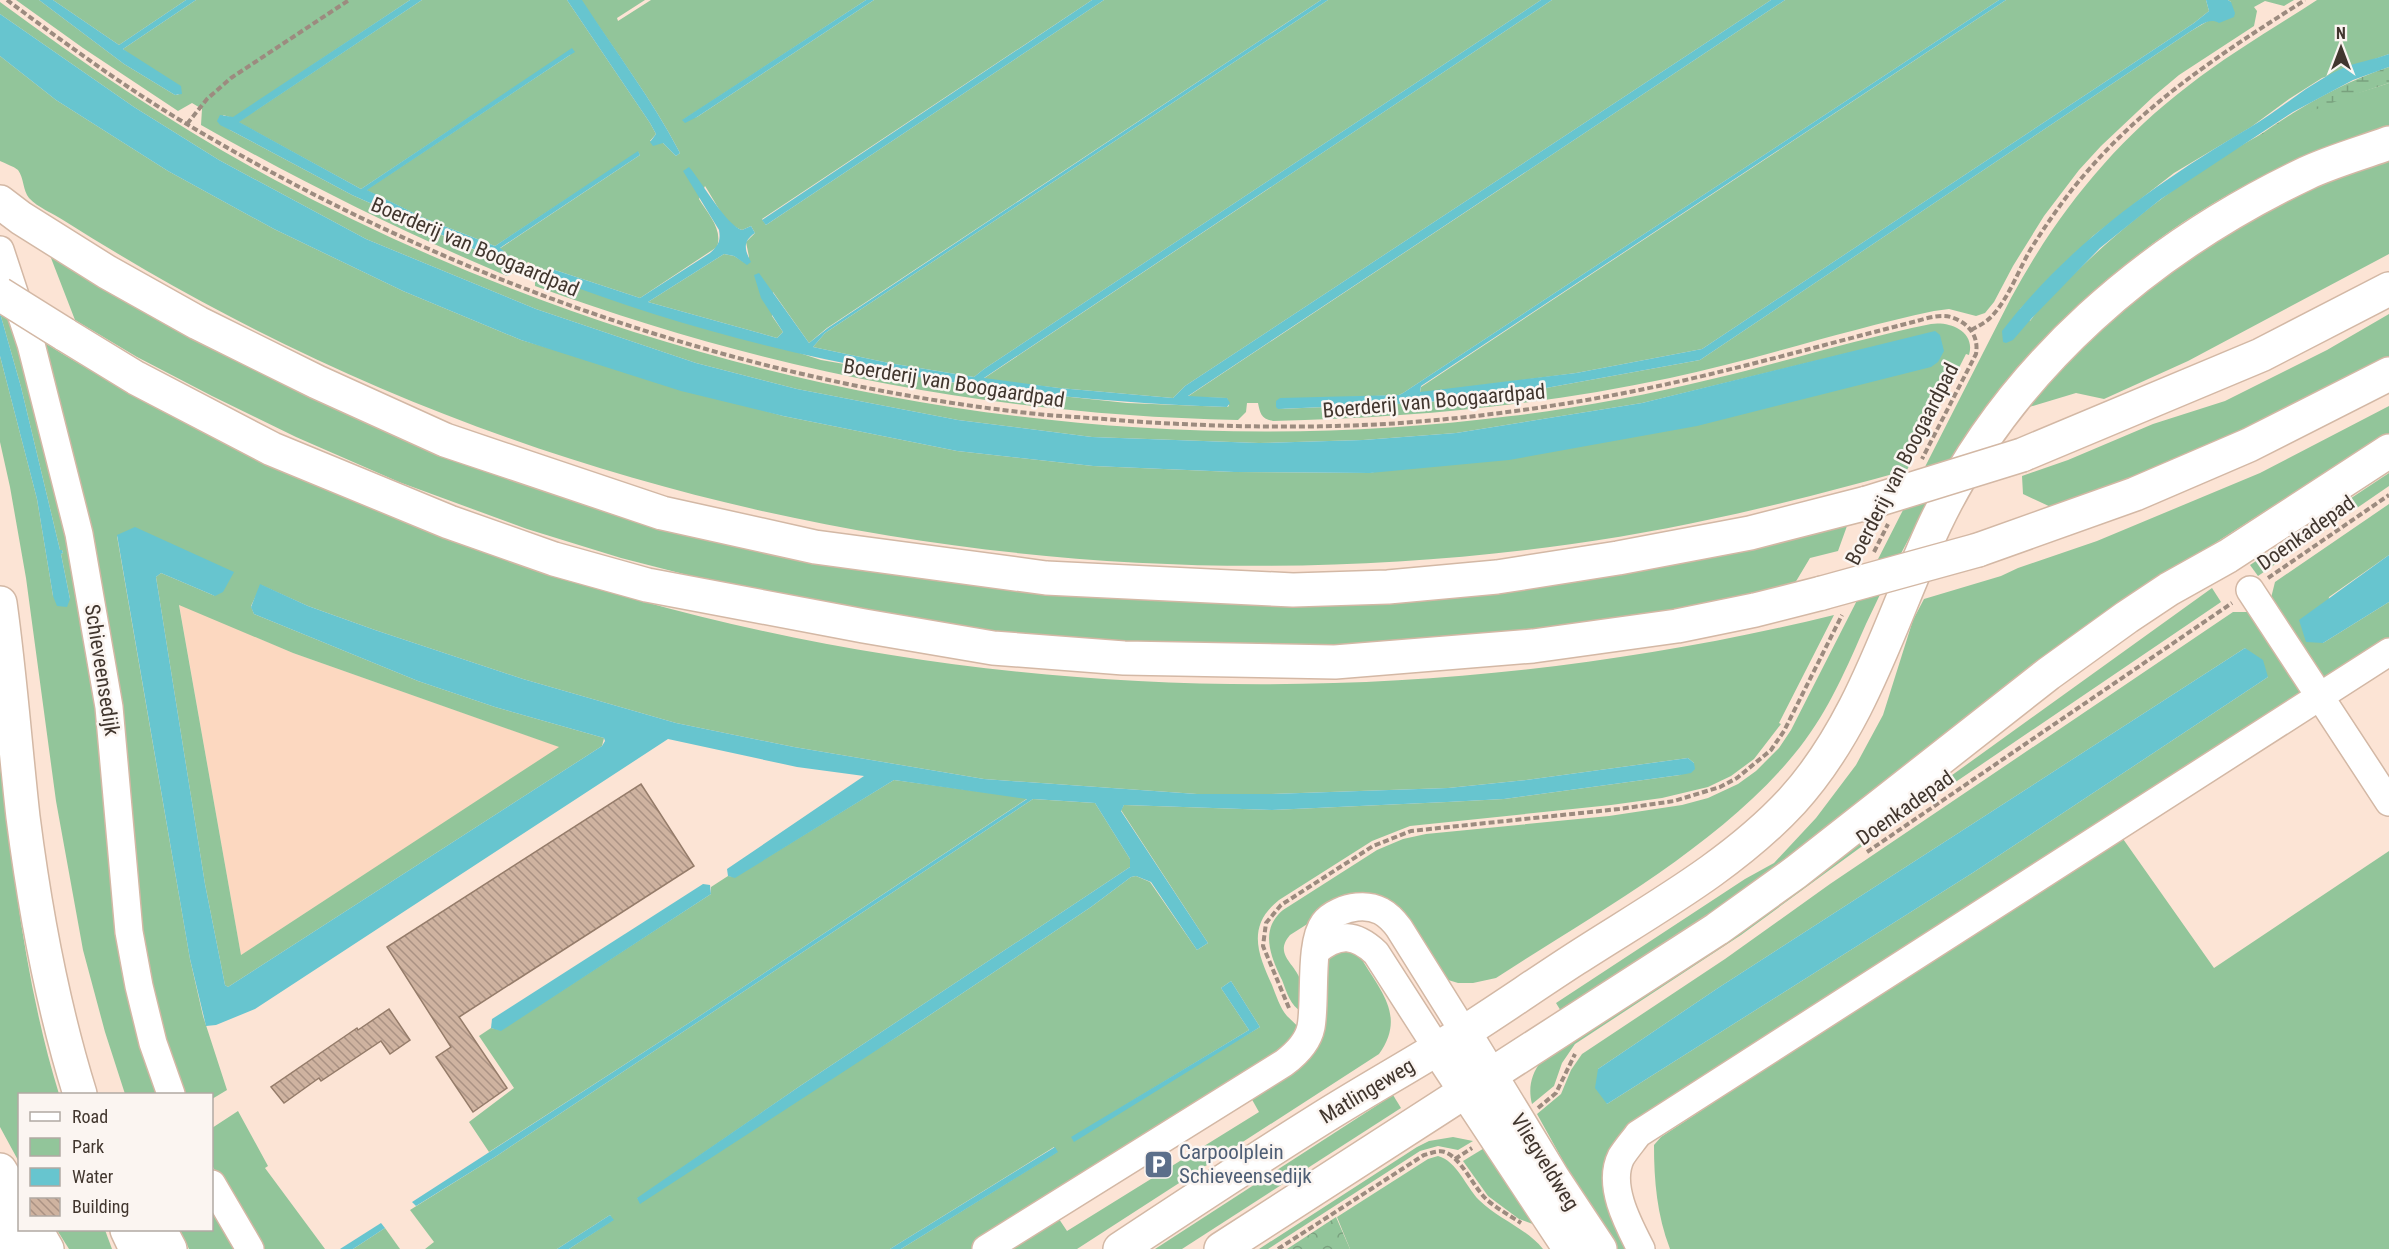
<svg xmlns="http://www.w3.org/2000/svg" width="2389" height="1249" font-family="'Roboto Condensed',sans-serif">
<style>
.built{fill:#fcd8c0}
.green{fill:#92c59a;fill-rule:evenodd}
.forest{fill:url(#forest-crowns)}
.wetland{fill:url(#wetland-marsh)}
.water{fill:#67c5cf}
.building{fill:url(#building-back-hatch);stroke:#957c6a;stroke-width:1.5}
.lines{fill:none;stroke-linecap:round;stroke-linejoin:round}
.minor-casing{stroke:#d3b8a5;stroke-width:30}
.major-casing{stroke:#d3b8a5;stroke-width:36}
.highway-casing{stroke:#d3b8a5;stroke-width:36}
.path{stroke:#9c8b7f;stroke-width:4;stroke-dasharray:6 3;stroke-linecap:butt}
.minor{stroke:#fff;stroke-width:27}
.major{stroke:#fff;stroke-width:33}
.highway{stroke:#fff;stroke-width:33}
.highway-bridge-casing{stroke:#d3b8a5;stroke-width:36;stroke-linecap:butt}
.highway-bridge{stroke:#fff;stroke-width:33}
.labels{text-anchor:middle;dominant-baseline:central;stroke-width:5;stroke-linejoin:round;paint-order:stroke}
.street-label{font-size:21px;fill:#41362e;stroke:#fbf5f1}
.service-label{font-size:21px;fill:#4e5e75;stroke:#fbf5f1;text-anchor:start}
</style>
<defs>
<pattern id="forest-crowns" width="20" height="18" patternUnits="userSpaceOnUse" patternTransform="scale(1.5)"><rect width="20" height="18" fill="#92c59a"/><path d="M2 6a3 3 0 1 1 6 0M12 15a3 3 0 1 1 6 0" fill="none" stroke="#79a17e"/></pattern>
<pattern id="wetland-marsh" width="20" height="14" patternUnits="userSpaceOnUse" patternTransform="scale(1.5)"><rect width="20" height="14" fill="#92c59a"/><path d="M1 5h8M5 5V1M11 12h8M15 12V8" fill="none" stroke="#79a17e"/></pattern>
<pattern id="building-back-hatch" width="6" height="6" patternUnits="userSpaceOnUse" patternTransform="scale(1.5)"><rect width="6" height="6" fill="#cfb3a0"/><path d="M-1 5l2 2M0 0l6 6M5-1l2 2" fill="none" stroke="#aa9283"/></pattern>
</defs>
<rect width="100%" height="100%" fill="#fce4d5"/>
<polygon class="built" points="179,604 293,653 560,747 241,955"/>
<g class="green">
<path d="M16 0H39L124 64 175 95H179L123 49 196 0H410L233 118 223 115 230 130 352 195 504 263 506 252 499 249 640 155 638 152 495 246 424 218 366 190 570 55 572 49 361 189 238 122 422 0H567L650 123 656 134 650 141 663 143 676 156 680 153C652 99 615 51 581 0H645L617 18 618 21 651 0H866L683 120 697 117 874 0H1092L762 219 766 225 1104 0H1321L827 328 809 343 773 292 772 316 783 332 777 338 648 302 724 254 734 256 747 264 749 257 746 242 755 233 751 226 742 230C725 225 715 201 705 186L699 199C708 214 723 229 717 247L640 298 552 269 547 271 821 360 984 388 1127 403 1227 407 1229 406 1227 398 1187 397 1785 0H1999L1403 393 1399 395 1350 397 1279 409 1420 403 1535 390 1700 360 2191 31 2208 21 2214 20 2231 2 2228 0H2294L2284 6 2265 1 2254 7 2257 11 2254 26 2179 75 2154 96 2101 146 2079 170 2044 216 2013 266 1994 302 1985 313 1976 316 1949 309 1934 311C1845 330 1758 359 1670 378 1538 406 1407 418 1273 421 1261 419 1260 413 1258 403H1247L1246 412 1238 420C993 415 765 370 535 286V265L528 262 518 271 507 276C400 231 302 182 201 125L202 109 192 103 178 111 83 48Z"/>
<polygon points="53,0 186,0 119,45"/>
<polygon points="1328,0 1541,0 984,369 974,377 889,363 813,347 825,333"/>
<polygon points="1552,0 1771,0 1185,386 1173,398 1059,388 983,379"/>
<polygon points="2006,0 2206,0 2209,11 2194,23 1702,349 1576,373 1420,393 1421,387"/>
<path d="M2317 0H2389V54L2322 78 2289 99 2251 127 2174 173 2093 236 2020 309 2030 321C2042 304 2059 289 2073 275 2138 211 2217 154 2299 115 2328 101 2359 93 2389 83V125C2347 140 2305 155 2265 175 2116 249 1998 369 1921 516 1902 551 1883 587 1866 624 1847 667 1829 710 1800 747 1725 843 1597 912 1496 978L1473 983H1458L1445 979 1420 949 1342 902 1290 935C1273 955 1296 963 1301 982 1303 991 1302 1002 1302 1012 1290 1005 1287 993 1282 980 1271 957 1259 930 1283 910L1377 850 1403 839 1426 834 1609 816 1682 805 1708 798 1738 784 1756 771 1779 748 1791 730 2011 298C2056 215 2113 143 2188 86 2229 54 2274 28 2317 0Z"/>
<path d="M0 2C88 67 178 128 275 180 651 381 1087 470 1511 416 1579 408 1646 395 1712 379 1785 362 1857 339 1931 324 1949 321 1976 331 1969 355L1966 354 1907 470C1797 501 1686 528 1572 544 1116 608 638 531 229 316 173 287 117 254 63 220 54 214 37 207 29 198 23 191 24 178 18 170 13 166 6 164 0 161V56L56 100 168 171 274 229 403 291 521 340 783 416 957 451 1093 466 1234 472 1370 473 1941 340 1935 332 1642 403 1456 433 1363 440 1259 443 1092 437 958 420 797 389 696 363 536 309 366 239 219 160 134 107 0 14Z"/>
<polygon points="2389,155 2389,254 2188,361 2104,399 2076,393 2026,408 2071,354 2154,278 2286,197"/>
<path d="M51 258H55L206 345 858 568C974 586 1089 599 1206 602L1722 554 1847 526 1838 551 1810 558 1795 583 1775 592 1678 612 1427 644 1226 649 983 632 746 590 621 558 527 529 399 482 296 437 212 396 137 357 75 320Z"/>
<polygon points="0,288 23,355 59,487 161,1094 125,1094 105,1032 83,950 56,801 26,578 10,487 0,442 0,356 37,499 53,596 70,599 61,554 63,553 62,550 60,550 21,387 0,313"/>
<path d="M2389 314V356C2280 415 2169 466 2053 508L2023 494 2022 476 2068 460 2153 424 2225 401 2327 350Z"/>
<path d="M37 338C104 381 173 416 244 450 738 693 1301 745 1834 615L1779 723 1781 724 1754 759 1731 776 1708 787 1662 798 1611 805 1410 826 1372 841 1279 900C1246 926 1258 954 1272 985 1276 995 1280 1008 1287 1016 1291 1020 1296 1024 1300 1029L1293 1042 973 1249H901L1057 1152 1054 1147 890 1249H569L613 1220 610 1215 557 1249H425L434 1242 410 1210 495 1157 1033 799 1095 803 1130 859V867L800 1086 637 1199 903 1033 1091 907 1131 877 1136 876 1150 882 1197 950 1208 943 1121 810 1124 805 1272 810 1447 802 1504 799 1680 775 1694 763 1688 758 1526 780 1448 788 1271 794H1197L984 779 794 747 676 723 523 679 375 630 308 606 261 585 251 606 254 614 418 681 495 707 604 738 602 746 228 987 225 985 205 884 156 577 161 573 215 596 117 536 190 959 203 1016 227 1090 212 1099V1094H181L149 987ZM179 605 293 653 559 747 241 955ZM1231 981 1260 1027 1071 1138 1249 1030 1221 988Z"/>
<polygon points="2389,406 2389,444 2279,502 2198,554 2070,641 1948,732 1778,870 1564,1016 1556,1003 1745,879 1774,863 1816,818 1856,765 1883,715 1913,620 1924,599 2001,576 2018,568 2097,541 2260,473"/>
<polygon points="2389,473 2389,486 2258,576 2250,565"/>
<polygon points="2389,504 2389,555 2329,597 2323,643 2389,602 2389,640 2323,683 2271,598 2275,582"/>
<path d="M2212 588 2221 602 1876 836 1741 935 1575 1044 1562 1063 1554 1086 1532 1104C1528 1088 1531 1075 1541 1061L1873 832Z"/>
<path d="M2233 612H2254L2302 692 1623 1140 1629 1249H1612L1537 1114 1561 1094 1571 1070 1582 1054 1725 959 1830 884ZM2245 648 2268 677 1974 872 1607 1104 1598 1069 1718 988Z"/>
<path d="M0 765C14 876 26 987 59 1094H20L19 1162 0 1127Z"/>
<polygon points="894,780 1028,798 695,1019 489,1152 469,1122 514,1088 479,1036 491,1028 501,1030 711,894 711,887 728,876 735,877"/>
<path d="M2121 836 2214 968 2389 851V1249H1670C1657 1215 1654 1181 1654 1145L1661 1137Z"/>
<path d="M1343 949 1357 954 1361 958C1381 992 1406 1016 1379 1054L1077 1249H1005L1057 1216 1067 1231 1259 1112 1250 1096 1294 1068 1327 962 1329 957Z"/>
<polygon points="1393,1095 1401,1108 1182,1249 1155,1249"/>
<polygon points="238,1111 268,1166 265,1168 325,1249 260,1249 236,1211 212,1165 212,1128"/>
<polygon points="1453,1137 1473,1141 1458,1150 1438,1146 1420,1151 1268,1249 1259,1249 1417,1147 1429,1141"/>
<polygon points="1486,1147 1554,1232 1519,1219 1488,1196 1463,1161"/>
<path d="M1438 1156C1457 1161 1466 1187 1479 1200 1498 1219 1526 1228 1543 1249H1350L1337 1217 1428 1159Z"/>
<polygon points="212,1205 239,1249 189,1249 180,1230 212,1230"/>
<polygon points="385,1228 400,1249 353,1249"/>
<polygon points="57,1230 105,1230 112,1249 69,1249"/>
</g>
<polygon class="forest" points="1336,1217 1350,1249 1287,1249"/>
<path class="wetland" d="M2389 67V83C2340 99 2303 113 2257 137 2300 107 2339 84 2389 67Z"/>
<g class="water">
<polygon points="39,0 53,0 119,45 186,0 196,0 123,49 181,86 182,94 175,95 124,64"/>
<polygon points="410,0 422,0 239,122 361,189 572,48 575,52 570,55 367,190 424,218 495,246 638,151 640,155 500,248 508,255 509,260 505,263 352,195 230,130 220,125 217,121 220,115 233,117"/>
<path d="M567 0H582C615 51 652 99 680 153L676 156 663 143 653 146 650 142 656 134 650 123Z"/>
<polygon points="866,0 874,0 697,117 685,123 682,120"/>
<polygon points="1092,0 1104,0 766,225 762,220"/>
<path d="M1321 0H1328L825 333 813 347 889 363 974 377 984 369 1541 0H1552L984 378 1059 388 1173 398 1185 386 1771 0H1785L1188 396 1227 398 1230 403 1227 407C994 399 766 361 548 277L546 274 549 269H552L640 298 710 253C718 246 721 241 719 230L683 171 689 167C702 182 726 225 742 230L751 226 755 233C743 241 744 249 751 262L747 265 734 256 724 254 648 302 777 338 783 332 761 298 754 275 759 273 809 343 828 328Z"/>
<path d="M1999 0H2006L1421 386 1420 392 1576 373 1702 349 2194 23 2209 11 2206 0H2228L2231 2 2235 13 2234 17 2219 23C2209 17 2200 26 2191 31L1700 360 1535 390 1420 403 1278 409 1276 407V401L1280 398 1399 395 1403 393Z"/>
<polygon points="0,14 134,107 219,160 366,239 536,309 696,363 797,389 958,420 1092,437 1259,443 1363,440 1456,433 1642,403 1935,331 1940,335 1944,351 1938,362 1931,367 1697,426 1509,460 1370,473 1234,472 1093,466 957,451 783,416 681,391 521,340 403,291 274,229 168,171 56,100 0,56"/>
<path d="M2389 54V67L2353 80 2293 112 2161 199 2100 248 2032 318 2013 340 2006 343 2003 342 2002 331C2069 244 2156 183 2249 128 2281 109 2308 84 2341 69 2356 62 2373 60 2389 54Z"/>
<polygon points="0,313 21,387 60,550 62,550 63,553 61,554 70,599 67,607 57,606 53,596 37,499 0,356"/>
<polygon points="135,527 234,572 223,592 215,596 161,573 156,577 205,884 225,985 228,987 602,746 605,741 604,738 495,707 418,681 254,614 251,607 260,584 308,606 375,630 523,679 676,723 794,747 984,779 1197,794 1271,794 1448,788 1526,780 1688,758 1694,763 1695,769 1691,773 1680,775 1504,799 1447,802 1272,810 1124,805 1121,811 1208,943 1197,950 1151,882 1136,876 1131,877 1091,907 903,1033 640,1204 637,1198 800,1086 1130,867 1130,859 1095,803 1033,799 495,1157 416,1206 412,1202 695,1019 1027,799 894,780 735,878 728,876 727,869 864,776 797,767 668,739 255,1009 216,1025 206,1026 190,959 117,535"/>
<polygon points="2389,555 2389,602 2323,643 2306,642 2299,620"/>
<polygon points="2245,648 2263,660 2268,677 1974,872 1607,1104 1595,1088 1598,1069 1718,988"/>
<polygon points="703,884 710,885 711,894 501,1031 491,1028 492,1019"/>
<polygon points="1231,981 1260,1027 1074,1142 1071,1137 1249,1030 1221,988"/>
<polygon points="1055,1147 1058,1152 901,1249 890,1249"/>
<polygon points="610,1215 614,1220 569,1249 557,1249"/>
<polygon points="381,1223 385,1228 353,1249 340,1249"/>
</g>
<g class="building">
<polygon points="641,784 694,866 459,1017 507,1088 473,1112 436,1057 451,1047 387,947"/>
<polygon points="389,1009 410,1040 390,1054 381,1041 321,1081 319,1078 284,1103 271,1087 357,1028 358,1030"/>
</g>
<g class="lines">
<defs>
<g id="minor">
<polyline points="0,250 31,344 79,534 109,707 129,932 139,986 153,1043 171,1094"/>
<polyline points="2250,590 2389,802"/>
<path d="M1316 951C1339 932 1356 934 1376 953L1437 1048"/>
<polyline points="212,1184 250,1249"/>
<path d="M986 1249 1284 1063C1296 1054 1308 1042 1311 1027 1316 1001 1309 943 1324 923 1331 914 1346 908 1357 907 1376 905 1388 913 1399 928L1464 1032"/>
<path d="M1641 1249C1628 1224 1607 1185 1621 1157 1626 1149 1633 1141 1638 1134L2389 652"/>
</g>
<g id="major">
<polyline points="1464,1032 1553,1178 1600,1249"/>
<polyline points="1437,1048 1570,1249"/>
</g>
<g id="highway">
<polyline points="0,202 21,218 107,272 198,323 317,382 445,440 662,513 815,547 1046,578 1293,590 1388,587 1497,577 1618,558 1750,533 1867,503"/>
<polyline points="64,334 136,378 272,449 449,522 554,559 647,585 864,626 993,648 1124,658 1335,662 1533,646 1677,626 1755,610 1822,593"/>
<polyline points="2022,455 2261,355 2389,289"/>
<polyline points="1978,550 2135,494 2249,445 2389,374"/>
<path d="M0 603C10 674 15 745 23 817 35 911 52 1004 80 1094"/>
<polyline points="0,1170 20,1203"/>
<polyline points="0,1207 16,1249"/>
<polyline points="36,1230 47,1249"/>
<polyline points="127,1230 136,1249"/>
<polyline points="160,1230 170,1249"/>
<path d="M1120 1249C1185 1206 1250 1163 1317 1121 1366 1090 1417 1062 1466 1031 1502 1008 1538 983 1575 959 1649 911 1731 867 1792 801 1863 723 1891 618 1935 524 2010 366 2151 247 2307 173 2333 161 2362 153 2389 143"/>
<polyline points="1221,1249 1717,929 1796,872 2048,674 2127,617 2169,589 2228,556 2389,451"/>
</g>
</defs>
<use href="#minor" class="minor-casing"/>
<use href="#major" class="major-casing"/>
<use href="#highway" class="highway-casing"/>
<g class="path">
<path d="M7 0C66 44 127 89 190 126 447 279 740 382 1037 414 1067 417 1098 418 1128 421 1219 427 1310 429 1401 423 1495 416 1589 402 1681 381 1760 363 1838 341 1917 321 1927 318 1940 314 1951 317 1969 323 1979 336 1976 354L1922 459"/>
<polyline points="187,124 207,99 231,78 349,0"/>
<path d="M1971 330C1978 326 1985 323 1990 318 2009 299 2018 270 2032 247 2048 222 2065 197 2085 174 2147 101 2225 51 2305 0"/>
<polyline points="1874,552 1888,524"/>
<polyline points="2268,578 2389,495"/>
<polyline points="1867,852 2232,603"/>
<polyline points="1289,1008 1263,946 1266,923 1281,905 1373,846 1411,831 1619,809 1674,801 1720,787 1737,778 1771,750 1784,731 1842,615"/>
<polyline points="1538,1108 1556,1093 1575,1054"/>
<polyline points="1455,1159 1472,1148"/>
<path d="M1278 1249 1424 1155C1432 1153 1440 1149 1447 1153 1462 1160 1473 1186 1486 1199 1496 1208 1509 1215 1521 1223"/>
</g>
<use href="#minor" class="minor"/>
<use href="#major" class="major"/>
<use href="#highway" class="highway"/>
<defs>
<g id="highway-bridge">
<polyline points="0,294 64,334"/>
<polyline points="1867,503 2022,455"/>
<polyline points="1822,593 1978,550"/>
</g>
</defs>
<use href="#highway-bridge" class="highway-bridge-casing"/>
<use href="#highway-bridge" class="highway-bridge"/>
</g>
<defs>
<symbol id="parking-square" viewBox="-11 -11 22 22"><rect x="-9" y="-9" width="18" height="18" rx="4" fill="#5c6f8a" stroke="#fbf5f1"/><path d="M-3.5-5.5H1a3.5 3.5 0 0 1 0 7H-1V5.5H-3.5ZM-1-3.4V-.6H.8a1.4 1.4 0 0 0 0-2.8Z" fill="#fff"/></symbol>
</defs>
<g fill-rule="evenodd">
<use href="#parking-square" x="1142" y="1148" width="33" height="33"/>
</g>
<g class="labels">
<g class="street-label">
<text transform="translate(475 247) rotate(23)">Boerderij van Boogaardpad</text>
<text transform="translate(954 383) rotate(9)">Boerderij van Boogaardpad</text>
<text transform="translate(1434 401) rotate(-5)">Boerderij van Boogaardpad</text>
<text transform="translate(1902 464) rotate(-63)">Boerderij van Boogaardpad</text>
<text transform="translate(2306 533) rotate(-35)">Doenkadepad</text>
<text transform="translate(102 670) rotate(81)">Schieveensedijk</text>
<text transform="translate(1905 808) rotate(-35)">Doenkadepad</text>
<text transform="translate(1367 1091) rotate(-31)">Matlingeweg</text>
<text transform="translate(1545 1162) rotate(58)">Vliegveldweg</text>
</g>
<g class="service-label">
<text x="1179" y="1152">Carpoolplein<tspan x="1179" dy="24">Schieveensedijk</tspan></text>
</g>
</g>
<rect x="18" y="1093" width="195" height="138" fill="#fbf5f1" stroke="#b1a9a3" stroke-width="1.5"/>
<rect x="30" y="1112" width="30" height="9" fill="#ffffff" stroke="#b1a9a3" stroke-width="1.5"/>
<text x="72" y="1123" font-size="18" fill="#41362e">Road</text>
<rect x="30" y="1138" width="30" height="18" fill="#92c59a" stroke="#b1a9a3" stroke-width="1.5"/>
<text x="72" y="1153" font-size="18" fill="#41362e">Park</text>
<rect x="30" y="1168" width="30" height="18" fill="#67c5cf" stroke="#b1a9a3" stroke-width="1.5"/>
<text x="72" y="1183" font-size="18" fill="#41362e">Water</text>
<rect x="30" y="1198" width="30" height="18" fill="url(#building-back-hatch)" stroke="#b1a9a3" stroke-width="1.5"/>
<text x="72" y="1213" font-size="18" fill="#41362e">Building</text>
<g transform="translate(2341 48)" stroke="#fbf5f1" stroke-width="4.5" paint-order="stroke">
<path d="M0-4.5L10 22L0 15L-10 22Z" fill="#41362e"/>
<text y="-9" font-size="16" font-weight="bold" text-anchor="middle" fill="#41362e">N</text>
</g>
</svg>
